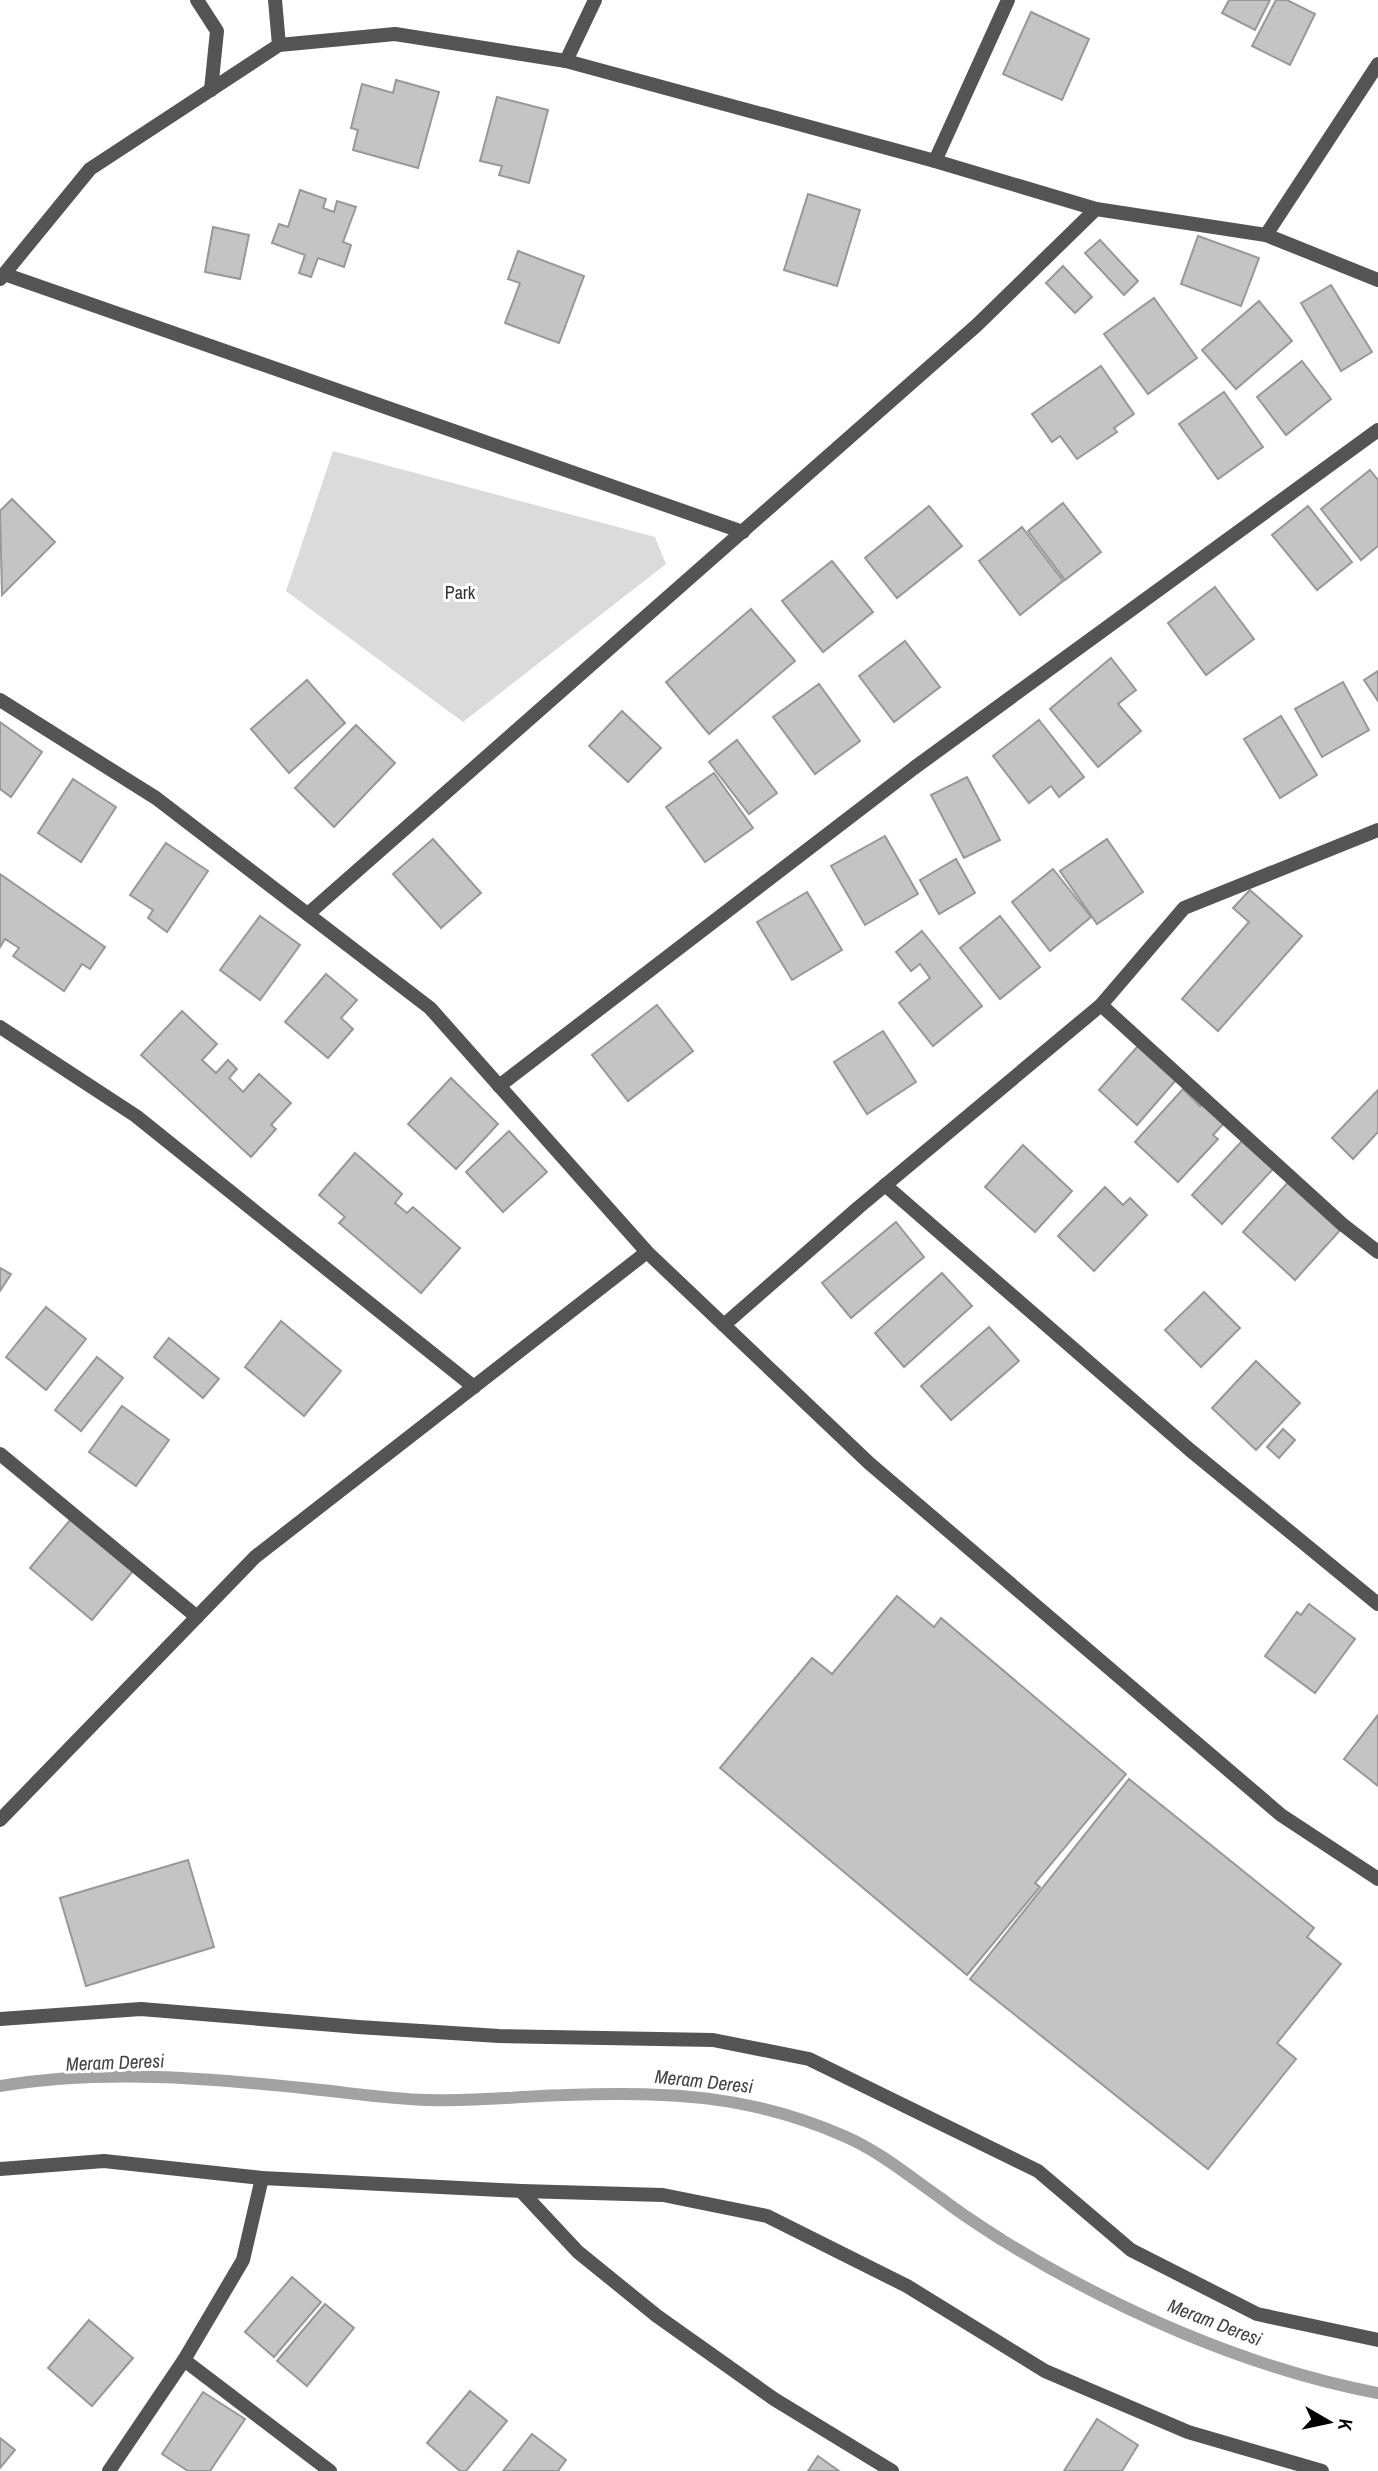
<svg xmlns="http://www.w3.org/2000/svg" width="1378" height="2471" font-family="'Archivo Narrow',sans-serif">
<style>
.green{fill:#dbdbdb}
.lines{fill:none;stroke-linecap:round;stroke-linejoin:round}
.stream{stroke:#a2a2a2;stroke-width:12}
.building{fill:#c4c4c4;stroke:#989898;stroke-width:2}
.minor{stroke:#545454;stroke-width:14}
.tertiary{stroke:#545454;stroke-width:14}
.labels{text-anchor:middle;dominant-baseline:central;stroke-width:6;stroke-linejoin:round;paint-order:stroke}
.park-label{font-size:18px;fill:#323232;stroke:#fff}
.water-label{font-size:19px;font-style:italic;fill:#434343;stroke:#fff}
</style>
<rect width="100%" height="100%" fill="#fff"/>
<polygon class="green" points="333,451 655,537 666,564 463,722 286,591"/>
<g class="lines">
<path class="stream" d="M0 2086C103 2069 209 2078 312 2089 351 2093 389 2099 428 2100 475 2102 520 2096 566 2095 668 2091 750 2095 844 2136 881 2152 910 2177 942 2199 961 2214 982 2227 1002 2240 1114 2309 1249 2369 1378 2393"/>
</g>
<g class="building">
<polygon points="1229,0 1270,0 1255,30 1222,13"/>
<polygon points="1276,0 1287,0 1315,14 1290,65 1252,46"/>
<polygon points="1031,12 1089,39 1062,100 1003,74"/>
<polygon points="396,80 439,92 418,168 353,150 358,130 351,128 362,84 393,93"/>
<polygon points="497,97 548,110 529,183 499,175 502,166 480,161"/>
<polygon points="300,190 326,199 323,208 334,212 337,201 356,207 343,242 351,245 344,267 318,258 311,277 299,273 305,255 272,243 279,224 288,227"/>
<polygon points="808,194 860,210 837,286 784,270"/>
<polygon points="213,227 249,235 240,279 205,272"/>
<polygon points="1198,236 1259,258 1241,306 1181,284"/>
<polygon points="1100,240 1138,281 1124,295 1085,253"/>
<polygon points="518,251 584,276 559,343 505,323 520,283 508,279"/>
<polygon points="1063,266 1092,297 1075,313 1046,283"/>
<polygon points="1331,285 1372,352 1341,371 1301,303"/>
<polygon points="1154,298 1197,358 1148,394 1104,334"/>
<polygon points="1259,301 1292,341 1236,389 1202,350"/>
<polygon points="1302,361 1331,399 1286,435 1257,397"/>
<polygon points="1101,366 1134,414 1114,428 1117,432 1077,459 1060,436 1052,442 1032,414"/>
<polygon points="1224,392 1263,447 1218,479 1179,424"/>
<polygon points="1370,470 1378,480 1378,546 1361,560 1321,509"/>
<polygon points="12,499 55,542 2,595 0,511"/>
<polygon points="1063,503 1101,552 1065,580 1028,531"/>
<polygon points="929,506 962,546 897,598 865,558"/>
<polygon points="1308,506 1352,562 1317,590 1272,535"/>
<polygon points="1022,527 1063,581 1020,615 979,561"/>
<polygon points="832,561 873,612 823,652 782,601"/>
<polygon points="1215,587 1254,639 1206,675 1168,623"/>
<polygon points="751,609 795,661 709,734 666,682"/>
<polygon points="905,641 940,687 894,722 859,676"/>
<polygon points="1111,658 1136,690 1118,704 1141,731 1098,767 1050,709"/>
<polygon points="1378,671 1378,701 1364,680"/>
<polygon points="307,680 345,723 289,773 251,729"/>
<polygon points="1343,682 1369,730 1322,757 1295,709"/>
<polygon points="819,684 860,741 815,774 773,717"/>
<polygon points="622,711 661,748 628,782 589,746"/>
<polygon points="1281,716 1317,775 1280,798 1244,739"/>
<polygon points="1039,720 1084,777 1059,797 1051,786 1029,803 993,756"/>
<polygon points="0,722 42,752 11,797 0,789"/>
<polygon points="356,725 395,763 334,827 295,788"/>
<polygon points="737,740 777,793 749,814 709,762"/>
<polygon points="714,773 753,828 705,862 666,807"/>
<polygon points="967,777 1000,840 964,858 931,795"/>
<polygon points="73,779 116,807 81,862 38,833"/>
<polygon points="885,836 918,894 865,925 831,866"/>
<polygon points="433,839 481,893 441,928 393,874"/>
<polygon points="1107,839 1143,892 1097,924 1060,871"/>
<polygon points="166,843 208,871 167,932 148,918 153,910 130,895"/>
<polygon points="956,859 975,893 939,914 920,880"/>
<polygon points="1053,869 1091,917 1050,951 1012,902"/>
<polygon points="0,874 105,947 90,969 82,964 64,991 13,956 19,948 5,939 0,947"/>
<polygon points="1250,890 1302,936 1218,1031 1182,999 1249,922 1233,908"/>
<polygon points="807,892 842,950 792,980 757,922"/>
<polygon points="260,916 300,945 260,1000 220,970"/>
<polygon points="1000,916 1040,967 1000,999 960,948"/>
<polygon points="922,931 982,1006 933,1046 899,1003 930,978 920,964 911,971 896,952"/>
<polygon points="326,974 357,1000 341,1018 353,1029 328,1058 285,1022"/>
<polygon points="657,1005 693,1051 628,1101 592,1055"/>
<polygon points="182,1011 217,1044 202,1060 216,1073 228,1060 237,1069 229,1078 243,1092 259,1074 291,1103 271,1125 276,1129 251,1157 141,1055"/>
<polygon points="883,1031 916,1082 867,1114 834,1062"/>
<polygon points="1138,1046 1176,1080 1137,1125 1099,1090"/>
<polygon points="451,1078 498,1124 456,1169 408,1124"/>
<polygon points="1183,1089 1200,1106 1205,1101 1226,1121 1213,1135 1218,1139 1178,1182 1135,1142"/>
<polygon points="1378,1090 1378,1132 1353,1159 1332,1138"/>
<polygon points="509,1131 547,1172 503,1212 466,1172"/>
<polygon points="1242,1141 1273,1169 1222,1224 1192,1195"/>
<polygon points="1023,1145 1072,1191 1035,1232 985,1187"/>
<polygon points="355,1153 402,1194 395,1203 407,1213 413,1207 460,1248 421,1293 339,1223 345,1217 319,1195"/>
<polygon points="1291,1179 1343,1227 1295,1280 1243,1232"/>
<polygon points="1105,1187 1123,1205 1130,1198 1147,1215 1094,1271 1058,1236"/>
<polygon points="896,1222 924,1257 851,1318 822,1283"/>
<polygon points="0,1268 11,1274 0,1291"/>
<polygon points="942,1273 972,1306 904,1367 875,1333"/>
<polygon points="1204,1292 1240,1328 1201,1367 1165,1330"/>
<polygon points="46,1307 86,1339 46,1390 6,1357"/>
<polygon points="281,1321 341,1371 304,1416 245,1367"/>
<polygon points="989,1327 1019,1361 951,1420 921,1386"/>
<polygon points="169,1338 219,1379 203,1398 154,1357"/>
<polygon points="97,1357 123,1378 81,1431 55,1410"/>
<polygon points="1256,1361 1300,1403 1256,1450 1212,1408"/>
<polygon points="122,1406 169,1440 136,1486 89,1452"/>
<polygon points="1283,1429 1295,1440 1279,1458 1267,1447"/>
<polygon points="71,1519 133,1571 92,1620 30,1568"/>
<polygon points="897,1596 934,1627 941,1618 1126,1774 1035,1883 1040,1887 967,1975 720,1768 812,1658 832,1674"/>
<polygon points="1309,1604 1355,1639 1315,1693 1265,1656 1297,1612 1301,1615"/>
<polygon points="1378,1715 1378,1786 1344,1759"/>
<polygon points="1129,1779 1314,1928 1307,1937 1341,1964 1277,2043 1296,2059 1208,2169 970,1979"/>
<polygon points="188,1860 214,1947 86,1986 60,1898"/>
<polygon points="292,2277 321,2302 274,2357 245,2332"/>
<polygon points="325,2304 354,2328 307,2386 277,2361"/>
<polygon points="89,2320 133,2358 92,2406 48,2368"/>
<polygon points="470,2391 507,2421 466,2471 460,2471 427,2443"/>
<polygon points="203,2392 245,2419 210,2471 188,2471 162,2454"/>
<polygon points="1097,2419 1138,2445 1122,2471 1064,2471"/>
<polygon points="532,2434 566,2460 558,2471 503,2471"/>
<polygon points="0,2438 15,2450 0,2468"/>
<polygon points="818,2456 839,2471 808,2471"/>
</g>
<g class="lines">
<g class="minor">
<polyline points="197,0 217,31 211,90"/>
<polyline points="275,0 279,45"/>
<polyline points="566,61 595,0"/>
<polyline points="935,161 1008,0"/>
<polyline points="1266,235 1378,64"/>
<polyline points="4,274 743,532"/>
<polyline points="308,914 977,325 1096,209"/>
<polyline points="1101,1005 1342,1224 1378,1252"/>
<polyline points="0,1027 136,1116 474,1387"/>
<polyline points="499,1086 914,768 1378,430"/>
<polyline points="885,1185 1190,1450 1378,1604"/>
<polyline points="724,1325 859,1207 1101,1005 1184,908 1378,830"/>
<polyline points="0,1454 197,1617"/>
<polyline points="0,1820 255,1557 647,1252"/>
<polyline points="0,2019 141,2009 358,2027 499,2036 713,2040 809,2059 1038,2171 1131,2250 1257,2314 1378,2340"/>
<polyline points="521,2191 578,2252 657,2316 774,2399 892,2471"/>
<polyline points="184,2360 330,2471"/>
<polyline points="109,2471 184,2360 243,2260 262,2178"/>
</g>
<g class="tertiary">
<polyline points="0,279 90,169 279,45 395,34 566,61 935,161 1096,209 1266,235 1378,280"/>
<polyline points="0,700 156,798 430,1008 647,1252 869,1463 1281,1815 1378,1879"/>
<polyline points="0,2169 104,2161 262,2178 521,2191 663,2195 767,2216 907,2286 1045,2371 1188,2432 1322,2471"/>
</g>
</g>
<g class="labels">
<g class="park-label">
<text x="460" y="592">Park</text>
</g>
<g class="water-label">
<text transform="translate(115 2062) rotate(-2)">Meram Deresi</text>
<text transform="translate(704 2081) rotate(6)">Meram Deresi</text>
<text transform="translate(1215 2322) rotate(21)">Meram Deresi</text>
</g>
</g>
<g transform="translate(1329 2422) rotate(99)" stroke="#ffffff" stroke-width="5" paint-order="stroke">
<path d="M0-5L12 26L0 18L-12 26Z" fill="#000000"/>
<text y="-10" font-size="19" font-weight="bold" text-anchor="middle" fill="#000000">K</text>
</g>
</svg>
